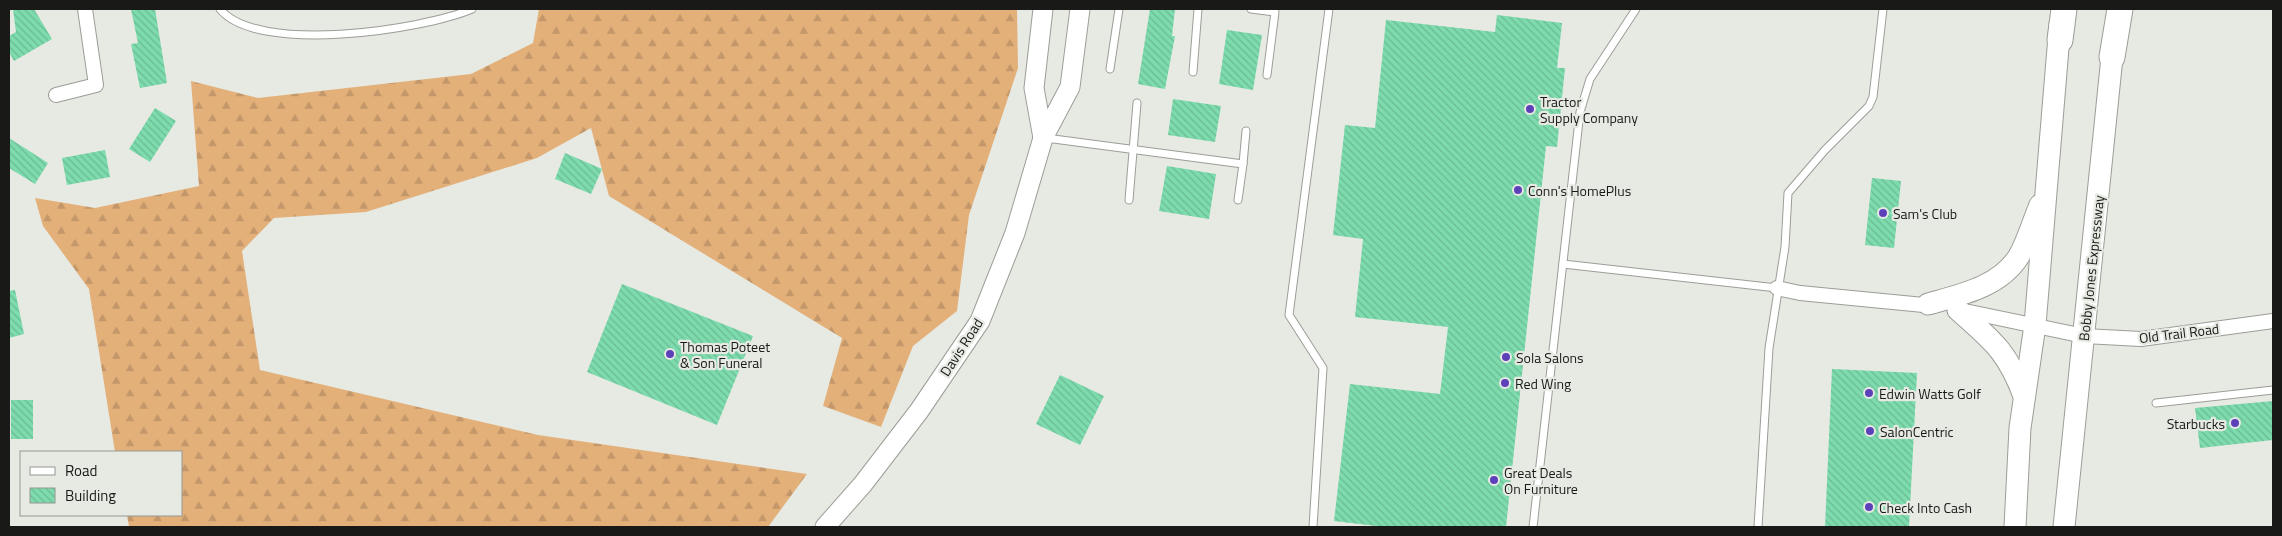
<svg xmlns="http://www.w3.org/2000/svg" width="2282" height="536" font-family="'Titillium Web',sans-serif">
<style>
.forest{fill:url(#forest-firs)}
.building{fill:url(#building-back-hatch)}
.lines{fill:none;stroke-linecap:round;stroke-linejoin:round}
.lane-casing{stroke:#9b9e97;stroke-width:9}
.street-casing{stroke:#9b9e97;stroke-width:16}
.secondary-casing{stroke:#9b9e97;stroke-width:21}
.primary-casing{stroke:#9b9e97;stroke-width:23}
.highway-casing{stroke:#9b9e97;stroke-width:27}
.lane{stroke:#fff;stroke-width:7}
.street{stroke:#fff;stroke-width:14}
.secondary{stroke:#fff;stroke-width:19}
.primary{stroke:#fff;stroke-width:21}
.highway{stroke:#fff;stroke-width:25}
.poi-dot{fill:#5c41b9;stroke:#e6eae3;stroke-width:2}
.labels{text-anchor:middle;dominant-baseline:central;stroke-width:4.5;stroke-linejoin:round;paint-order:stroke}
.poi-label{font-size:14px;fill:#191a18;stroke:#e6eae3;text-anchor:start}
.street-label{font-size:14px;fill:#191a18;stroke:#e6eae3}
</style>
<defs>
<pattern id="forest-firs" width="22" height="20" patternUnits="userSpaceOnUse" patternTransform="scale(1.25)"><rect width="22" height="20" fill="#e4b07a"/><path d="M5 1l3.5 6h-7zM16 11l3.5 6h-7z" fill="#c39769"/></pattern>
<pattern id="building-back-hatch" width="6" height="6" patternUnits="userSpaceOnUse" patternTransform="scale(1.25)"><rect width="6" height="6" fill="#7ddbad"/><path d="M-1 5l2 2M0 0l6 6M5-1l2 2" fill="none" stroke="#6bbb94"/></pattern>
</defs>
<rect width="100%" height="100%" fill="#e6eae3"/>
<polygon class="forest" points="539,9 1017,9 1018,68 969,215 957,311 913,346 881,427 823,406 842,338 609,196 591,128 537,158 366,212 274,218 242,251 260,370 538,435 807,474 768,527 129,527 127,515 181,515 181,452 115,452 89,289 43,226 35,198 95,208 199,186 191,81 258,98 471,74 533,43"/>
<g class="building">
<polygon points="13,9 34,9 52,39 14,61 9,52 9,36 16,32"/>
<polygon points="131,9 155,9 167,83 140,88 131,44 138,43"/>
<polygon points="1150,9 1175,9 1172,36 1175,36 1165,89 1138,84"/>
<polygon points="1497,15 1562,23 1557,68 1565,68 1557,147 1546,146 1506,527 1385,527 1334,521 1350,384 1440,394 1448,327 1355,317 1363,239 1333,235 1345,125 1375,128 1386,20 1495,32"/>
<polygon points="1227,30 1262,35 1253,90 1219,84"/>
<polygon points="1173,99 1221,106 1215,142 1168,135"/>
<polygon points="155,108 176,121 150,162 129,149"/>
<polygon points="9,138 48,163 35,184 9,168"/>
<polygon points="105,150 110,177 67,185 62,158"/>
<polygon points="565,153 602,169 591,194 555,179"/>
<polygon points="1167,166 1216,174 1209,219 1159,211"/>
<polygon points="1872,178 1901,181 1894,248 1865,245"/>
<polygon points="622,284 753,336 717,425 587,372"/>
<polygon points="15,290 24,334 9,338 9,291"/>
<polygon points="1832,369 1917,373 1909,527 1825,527"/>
<polygon points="1060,375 1104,396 1080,445 1036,424"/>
<rect x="11" y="400" width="22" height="39"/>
<polygon points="2273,401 2273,440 2200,448 2195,408"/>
</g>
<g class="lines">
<defs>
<g id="lane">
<path d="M220 9C257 55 422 30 472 9"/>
<polyline points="1251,9 1275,12 1267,75"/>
<polyline points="1110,69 1119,9"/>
<polyline points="1193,72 1198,9"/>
<polyline points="1046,138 1243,164 1238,200"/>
<polyline points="1243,164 1246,131"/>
<polyline points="1129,200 1137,103"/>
<polyline points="1563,264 1777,288"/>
<polyline points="2156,403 2273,390"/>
<polyline points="1313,527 1323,368 1289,315 1329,9"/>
<polyline points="1533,527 1580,112 1590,79 1636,9"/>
<polyline points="1758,527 1769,348 1785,247 1788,193 1825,150 1869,106 1873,97 1883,9"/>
</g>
<g id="street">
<polyline points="56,95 96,85 85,9"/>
<polyline points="1777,288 1800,293 1934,306"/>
<polyline points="1960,310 2084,336 2141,339 2273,321"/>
</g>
<g id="secondary">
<polyline points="1043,9 1034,88 1043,138"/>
<polyline points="825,527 863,484 919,411 980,321 1015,233 1043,138 1070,87 1080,9"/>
</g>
<g id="primary">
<path d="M1928 304C1960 295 2000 287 2019 256 2028 240 2033 221 2040 205"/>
<path d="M1958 310C1993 341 2007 351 2024 396"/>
<polyline points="2015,527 2020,428 2035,325 2060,24"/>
<polyline points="2064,527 2112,57 2116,43"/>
</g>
<g id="highway">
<polyline points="2060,40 2064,9"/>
<polyline points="2112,57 2120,9"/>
</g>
</defs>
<use href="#lane" class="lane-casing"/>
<use href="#street" class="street-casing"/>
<use href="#secondary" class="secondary-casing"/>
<use href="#primary" class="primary-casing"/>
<use href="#highway" class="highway-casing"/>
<use href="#lane" class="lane"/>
<use href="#street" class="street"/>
<use href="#secondary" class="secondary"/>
<use href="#primary" class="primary"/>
<use href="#highway" class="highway"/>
</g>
<g class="poi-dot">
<circle cx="1530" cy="109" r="5"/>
<circle cx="1518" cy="190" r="5"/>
<circle cx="1883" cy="213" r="5"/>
<circle cx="670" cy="354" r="5"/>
<circle cx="1506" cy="357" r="5"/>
<circle cx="1505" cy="383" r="5"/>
<circle cx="1869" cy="393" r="5"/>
<circle cx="2235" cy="423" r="5"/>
<circle cx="1870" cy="431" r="5"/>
<circle cx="1494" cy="480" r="5"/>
<circle cx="1869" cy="507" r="5"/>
</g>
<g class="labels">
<g class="poi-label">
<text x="1540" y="101">Tractor<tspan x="1540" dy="16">Supply Company</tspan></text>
<text x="1528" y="190">Conn's HomePlus</text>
<text x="1893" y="213">Sam's Club</text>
<text x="680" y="346">Thomas Poteet<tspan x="680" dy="16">&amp; Son Funeral</tspan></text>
<text x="1516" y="357">Sola Salons</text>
<text x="1515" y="383">Red Wing</text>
<text x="1879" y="393">Edwin Watts Golf</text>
<text x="2225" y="423" text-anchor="end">Starbucks</text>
<text x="1880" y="431">SalonCentric</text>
<text x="1504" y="472">Great Deals<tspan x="1504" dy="16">On Furniture</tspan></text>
<text x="1879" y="507">Check Into Cash</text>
</g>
<g class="street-label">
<text transform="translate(2091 268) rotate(-84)">Bobby Jones Expressway</text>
<text transform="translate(2179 333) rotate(-7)">Old Trail Road</text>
<text transform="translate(961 347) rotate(-57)">Davis Road</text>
</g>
</g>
<rect width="2282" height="536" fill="none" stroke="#191a18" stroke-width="20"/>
<rect x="20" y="451" width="162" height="65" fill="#e6eae3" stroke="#949792"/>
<rect x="30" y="467" width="25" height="8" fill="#ffffff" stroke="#949792"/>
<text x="65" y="476" font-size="15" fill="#191a18">Road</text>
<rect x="30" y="488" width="25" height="15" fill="url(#building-back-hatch)" stroke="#949792"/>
<text x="65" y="501" font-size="15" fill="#191a18">Building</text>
</svg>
